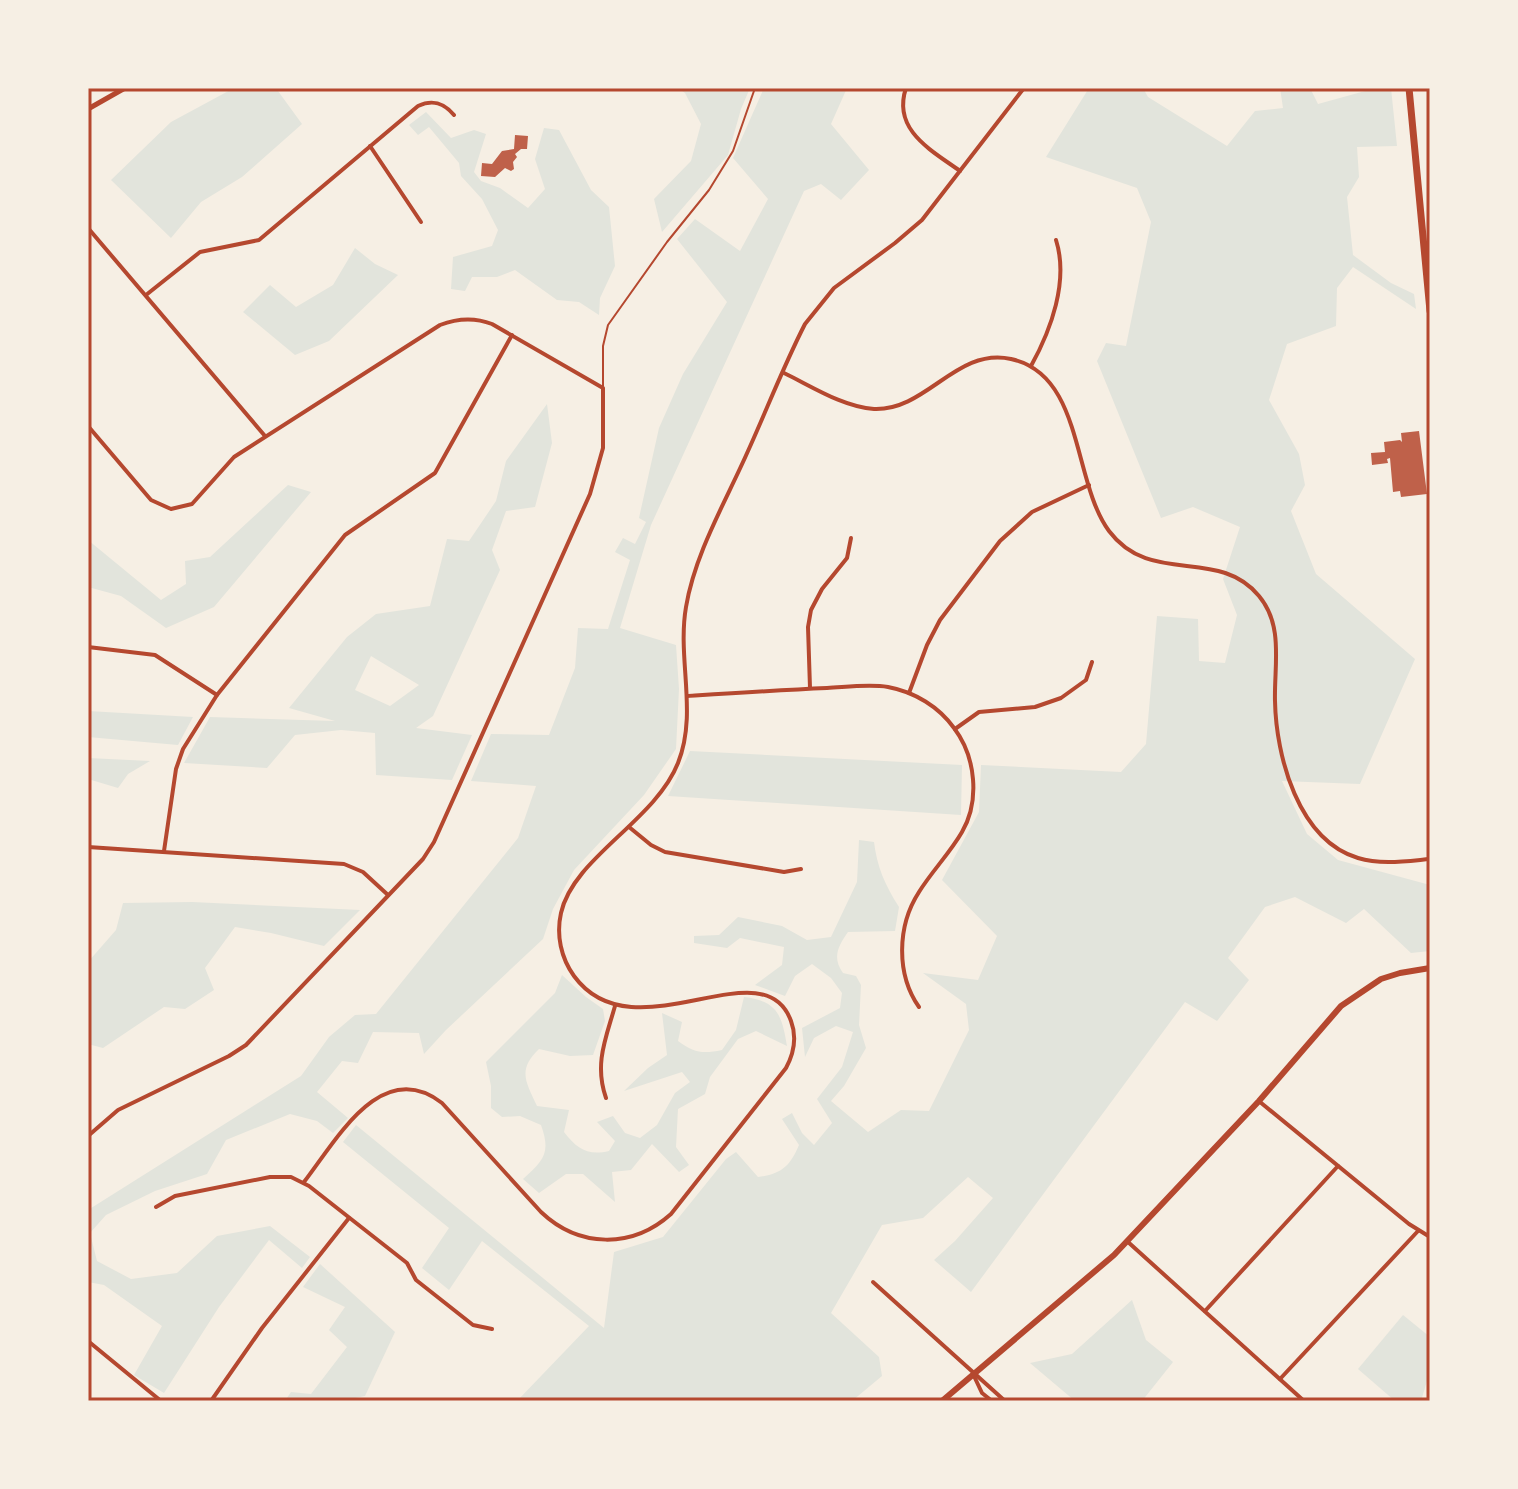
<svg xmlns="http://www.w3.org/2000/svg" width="1518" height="1489" font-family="'Sofia Sans Condensed',sans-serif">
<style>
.green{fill:#e2e4dc;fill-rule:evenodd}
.building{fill:#bf614a}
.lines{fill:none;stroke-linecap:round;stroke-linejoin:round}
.service{stroke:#b5482f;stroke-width:2}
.minor{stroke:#b5482f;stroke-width:4}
.tertiary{stroke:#b5482f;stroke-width:5}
.secondary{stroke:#b5482f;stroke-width:6}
.primary{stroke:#b5482f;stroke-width:7}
.neatline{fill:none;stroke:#b5482f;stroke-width:3}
</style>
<rect width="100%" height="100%" fill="#f6efe4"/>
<g class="green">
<polygon points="234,88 281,88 278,91 302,124 242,177 201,202 171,238 111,180 171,122"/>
<polygon points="678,88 750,88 741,109 728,155 662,232 654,199 691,161 701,124 685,93"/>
<polygon points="764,88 847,88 831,124 869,170 841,200 821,184 804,191 651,525 620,628 676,645 679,689 676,749 644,795 574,870 553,909 543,939 446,1030 424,1054 419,1033 373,1032 358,1063 342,1061 317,1092 348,1118 333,1133 317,1121 290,1114 226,1140 207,1174 155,1191 106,1215 90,1233 97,1261 131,1279 177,1273 217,1236 270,1226 310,1257 302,1268 269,1240 219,1307 164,1393 134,1375 162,1326 104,1285 88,1282 88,1210 301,1076 329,1037 355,1015 376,1014 518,838 536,786 471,781 491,734 549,735 575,668 578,628 608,629 630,560 615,552 623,538 635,544 646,522 639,518 659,428 683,374 727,302 677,239 695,219 740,251 768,199 733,158"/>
<path d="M1089 88H1143L1148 97 1227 146 1255 111 1283 108 1280 88H1310L1318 104 1376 88H1391L1397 146 1357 147 1359 177 1347 197 1353 255 1391 283 1414 294 1416 309 1353 267 1337 288 1336 326 1287 344 1269 400 1299 454 1305 485 1291 511 1316 574 1415 659 1360 784 1282 781 1307 834 1338 860 1430 885V951L1411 953 1364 909 1346 923 1295 897 1265 907 1228 958 1249 980 1217 1021 1185 1002 971 1292 934 1260 955 1241 993 1198 968 1177 923 1218 882 1225 831 1313 879 1357 882 1376 852 1401H517L589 1326 482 1241 449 1290 422 1268 449 1228 343 1142 356 1125 604 1328 614 1252 663 1237 726 1159 736 1152 758 1177C782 1174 790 1166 799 1145L782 1119 792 1113 802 1133 814 1145 832 1123 817 1099 842 1067 853 1032 836 1026 814 1038 805 1057 802 1028 840 1008 842 993 831 978 812 964 795 976 785 996 755 985 782 965 784 947 740 938 727 948 694 943V936L719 935 738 917 782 926 807 940 831 937 857 882 859 840 874 842C877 867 885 885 899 907L895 931 848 932C838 946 832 958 843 973L856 976 861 985 859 1025 866 1048 844 1086 831 1101 868 1132 901 1110 929 1111 969 1030 966 1004 923 973 978 980 997 936 942 880 979 812 981 765 1121 772 1146 744 1157 616 1198 619 1199 661 1225 663 1237 615 1223 579 1240 527 1193 507 1161 518 1097 361 1106 343 1126 346 1151 222 1137 188 1046 157Z"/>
<polygon points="426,112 451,138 474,130 486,134 474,172 481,181 500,188 528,208 545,189 535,159 544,128 559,130 591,190 609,207 615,266 600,298 599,315 579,302 557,300 515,270 497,277 472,277 465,291 451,289 453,257 492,246 498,230 482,199 461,176 459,163 429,127 418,135 409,125"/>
<polygon points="355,248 375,264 398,275 329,341 295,355 243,312 270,285 296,307 333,285"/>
<path d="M547 404 552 443 535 507 506 511 492 550 500 570 433 716 416 728 472 735 452 780 376 775 375 733 341 730 295 735 267 768 184 763 210 717 335 721 289 708 347 637 376 614 430 606 447 539 469 541 496 501 506 461ZM371 656 419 685 390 706 355 690Z"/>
<polygon points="288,485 311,492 214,607 166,628 121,596 88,587 88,540 161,600 186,584 185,561 210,557"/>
<polygon points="88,711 193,717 178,745 88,737"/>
<polygon points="690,751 962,765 961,815 668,796"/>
<polygon points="88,758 150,761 128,774 118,788 88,779"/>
<polygon points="192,902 360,910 324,946 271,933 235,927 205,968 214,990 185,1009 164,1007 103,1048 88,1044 88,962 116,930 123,903"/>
<path d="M562 975 586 997 603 1009 605 1021 593 1055 570 1056 539 1049C517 1070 526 1082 537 1106L569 1110 564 1132C577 1149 588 1156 609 1151L615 1141 597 1122 613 1116 625 1133 640 1138 657 1125 675 1093 690 1082 682 1072 624 1091 648 1068 667 1055 662 1013 682 1022 678 1041C694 1053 703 1054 722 1050L736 1030 744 997C778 1001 782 1016 787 1046L756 1031 738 1039 710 1077 705 1094 678 1109 676 1147 689 1165 679 1172 652 1144 631 1170 612 1172 615 1202 583 1174H566L539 1193 523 1179C544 1160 551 1153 541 1125L520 1116 502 1117 491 1108V1086L486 1062 555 993Z"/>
<polygon points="320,1264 395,1332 365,1396 341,1401 285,1401 291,1392 311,1394 347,1347 329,1330 345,1307 303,1287"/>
<polygon points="1132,1300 1146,1340 1173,1362 1142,1401 1075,1401 1030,1363 1072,1354"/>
<polygon points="1403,1315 1430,1337 1430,1371 1421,1401 1395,1401 1358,1369"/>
</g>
<g class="building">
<polygon points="515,135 528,136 527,149 521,149 515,154 517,157 513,162 514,169 511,171 505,168 495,177 481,176 482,163 492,164 502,151 514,149"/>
<polygon points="1419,431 1427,494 1401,497 1400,491 1393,492 1390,458 1387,459 1388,463 1372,465 1371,453 1385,452 1384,442 1400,440 1402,442 1401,433"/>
</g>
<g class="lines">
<polyline class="service" points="603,386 603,346 608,325 667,242 709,190 733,151 755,88"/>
<g class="minor">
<path d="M906 88C892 130 931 150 960 171"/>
<polyline points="370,146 421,222"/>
<polyline points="88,228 265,436"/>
<path d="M146 295 200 252 259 240 418 106C433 99 444 103 454 115"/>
<path d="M1031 366C1051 330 1069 281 1056 240"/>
<path d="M784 373C811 386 843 407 874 409 927 411 956 347 1011 359 1084 375 1072 481 1109 531 1151 587 1218 546 1259 596 1284 626 1274 665 1275 701 1276 756 1298 840 1358 858 1381 865 1407 861 1430 859"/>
<path d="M88 426 151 500 171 509 192 504 234 457 440 325C458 318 474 317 492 324L603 388V448L590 494 434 842 423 859 246 1045 229 1056 118 1110 88 1136"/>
<polyline points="88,647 155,655 217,695"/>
<polyline points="810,688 808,627 811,610 822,589 847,558 851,538"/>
<polyline points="909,693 927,645 940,620 1000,541 1032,512 1089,485"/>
<path d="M687 696C734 693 780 690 827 688 847 687 869 684 888 687 915 692 939 707 954 728 976 757 980 801 962 832 950 853 932 871 919 892 897 926 896 974 919 1007"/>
<polyline points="955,729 979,712 1035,707 1061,698 1086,680 1092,662"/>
<polyline points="629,827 651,845 665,852 784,872 801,869"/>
<polyline points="88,847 344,864 363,872 388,895"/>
<polyline points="164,851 176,769 183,749 217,695 345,535 435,473 512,335"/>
<path d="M606 1098C594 1064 606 1038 615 1006"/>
<polyline points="1260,1102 1409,1224 1430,1237"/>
<path d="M304 1182C336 1141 381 1056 442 1103L541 1212C579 1248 632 1249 671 1214L786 1068C794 1053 797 1037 791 1021 763 944 634 1058 574 976 561 958 556 935 561 913 573 858 655 821 678 763 698 713 677 659 686 607 695 553 726 501 748 451 767 409 784 365 805 324L834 288 895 243 922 220 1024 88"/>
<polyline points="156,1207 175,1196 270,1177 291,1177 309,1186 407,1263 416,1280 473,1325 492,1329"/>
<polyline points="1128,1242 1304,1401"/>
<polyline points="873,1282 1005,1401"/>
<polyline points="1205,1311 1338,1166"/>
<polyline points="88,1341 161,1401"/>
<polyline points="974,1376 982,1393 992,1401"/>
<polyline points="1280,1379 1418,1231"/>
<polyline points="211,1401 262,1328 349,1218"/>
</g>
<polyline class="tertiary" points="88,109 125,88"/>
<polyline class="secondary" points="942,1401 1114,1255 1259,1101 1341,1006 1381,979 1400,973 1430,968"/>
<polyline class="primary" points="1409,88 1430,311"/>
</g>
<rect width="1518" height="1489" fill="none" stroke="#f6efe4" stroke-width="180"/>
<rect x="90" y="90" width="1338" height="1309" class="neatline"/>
</svg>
